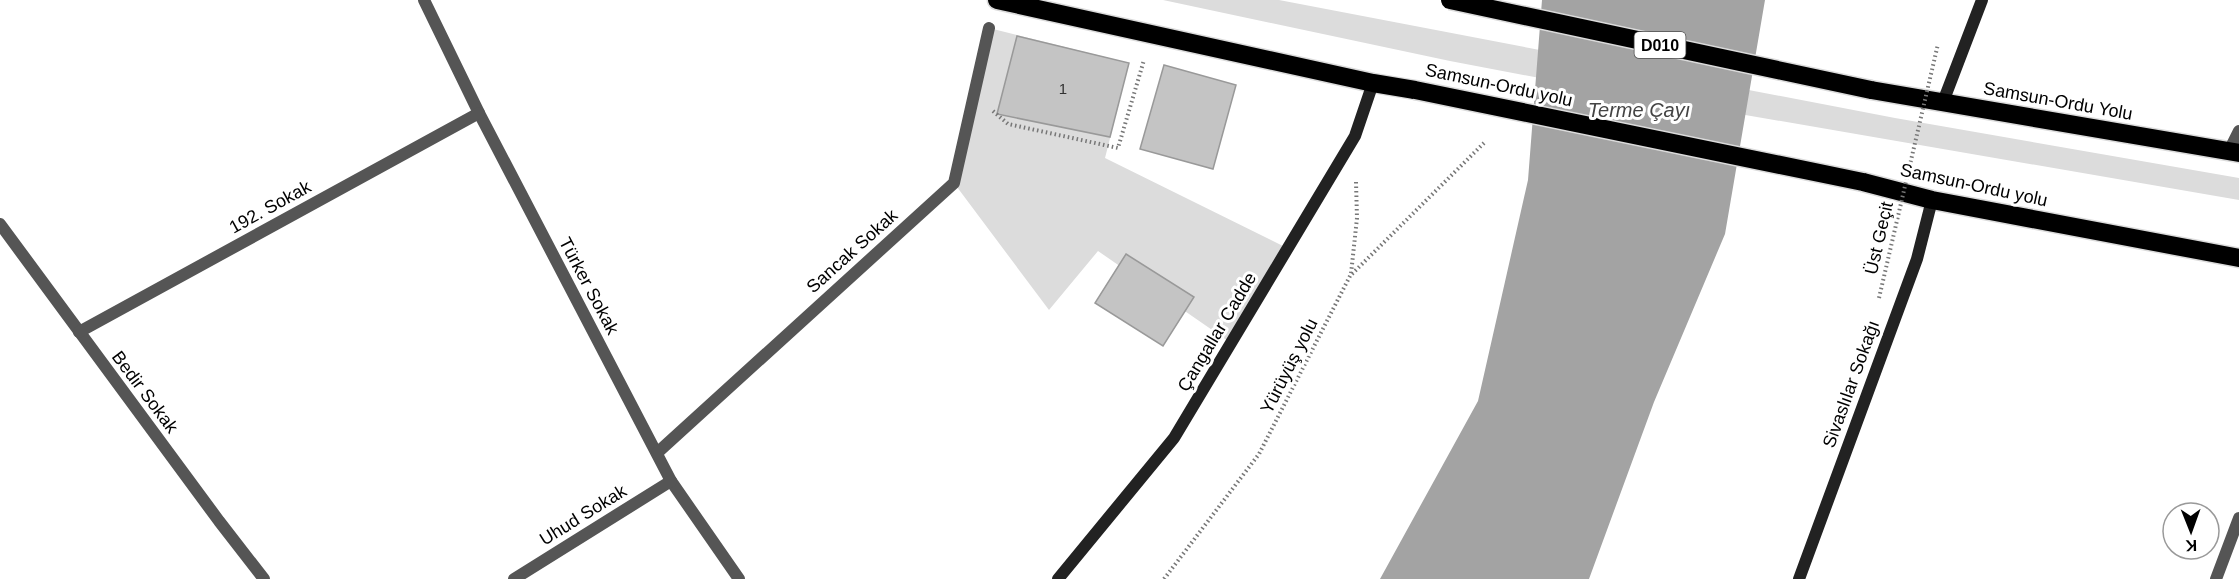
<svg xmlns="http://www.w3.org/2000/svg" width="2239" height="579" font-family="Arial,sans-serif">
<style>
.green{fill:#dcdcdc}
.water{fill:#a3a3a3}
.building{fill:#c4c4c4;stroke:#999;stroke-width:1.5}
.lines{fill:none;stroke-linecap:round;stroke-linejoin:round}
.highway-casing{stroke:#dbdbdb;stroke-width:21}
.path{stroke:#777;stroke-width:4;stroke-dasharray:1.5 3;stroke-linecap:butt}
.street{stroke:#555;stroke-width:12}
.secondary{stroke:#222;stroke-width:12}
.highway{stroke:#000;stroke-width:18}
.highway-bridge-casing{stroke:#dbdbdb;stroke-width:21;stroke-linecap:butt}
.path-bridge{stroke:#777;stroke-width:4;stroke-dasharray:1.5 3;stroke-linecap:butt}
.highway-bridge{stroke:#000;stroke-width:18}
.labels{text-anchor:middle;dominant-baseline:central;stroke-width:6;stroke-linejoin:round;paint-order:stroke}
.number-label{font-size:15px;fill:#313131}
.shield{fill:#fff;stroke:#4c4c4c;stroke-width:1.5}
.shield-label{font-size:16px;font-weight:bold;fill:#000}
.street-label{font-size:18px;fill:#000;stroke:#fff}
.water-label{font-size:20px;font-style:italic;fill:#444;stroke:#fff}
</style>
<rect width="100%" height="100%" fill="#fff"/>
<g class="green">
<polygon points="1163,0 1279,0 1895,118 2239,178 2239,200 1618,93 1450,61"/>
<polygon points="989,28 1129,63 1105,158 1283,246 1231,343 1098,251 1049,310 954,183"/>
</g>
<polygon class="water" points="1542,0 1765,0 1725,234 1654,402 1589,579 1380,579 1478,401 1528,180"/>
<g class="building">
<polygon points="1017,36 1129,63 1110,137 997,114"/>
<polygon points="1164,65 1236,85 1213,169 1140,149"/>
<polygon points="1126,254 1194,297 1163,346 1095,303"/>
</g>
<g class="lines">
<defs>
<g id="highway">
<polyline points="997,0 1373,83 1415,90"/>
<polyline points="1871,90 2239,153"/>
<polyline points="1863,182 1932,200 2239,258"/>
</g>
</defs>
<use href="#highway" class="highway-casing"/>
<g class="path">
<polyline points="993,111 1008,124 1118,148 1144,60"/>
<polyline points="1352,274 1486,141"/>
<polyline points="1164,579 1259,454 1351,274 1357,218 1356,182"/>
</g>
<g class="street">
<polyline points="424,0 479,113 671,481 739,579"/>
<polyline points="2229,151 2239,131"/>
<polyline points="0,224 219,521 264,579"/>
<polyline points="79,332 479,113"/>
<polyline points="657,453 954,183 989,28"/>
<polyline points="514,579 671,481"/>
<polyline points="2216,579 2239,518"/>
</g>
<g class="secondary">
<polyline points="1943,102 1982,0"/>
<polyline points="1058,579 1174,438 1355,136 1373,83"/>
<polyline points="1799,579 1917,259 1932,200"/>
</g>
<use href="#highway" class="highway"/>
<defs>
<g id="highway-bridge">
<polyline points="1450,0 1871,90"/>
<polyline points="1415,90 1863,182"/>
</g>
</defs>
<use href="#highway-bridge" class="highway-bridge-casing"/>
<polyline class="path-bridge" points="1879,298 1938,44"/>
<use href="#highway-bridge" class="highway-bridge"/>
</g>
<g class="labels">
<g class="number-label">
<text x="1063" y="88">1</text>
</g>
<rect class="shield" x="1634.5" y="32" width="51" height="26" rx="4.5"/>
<g class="shield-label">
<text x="1660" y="45">D010</text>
</g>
<g class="street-label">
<text transform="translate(1499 85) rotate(12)">Samsun-Ordu yolu</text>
<text transform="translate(2058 101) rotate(10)">Samsun-Ordu Yolu</text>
<text transform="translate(1974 185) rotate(12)">Samsun-Ordu yolu</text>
<text transform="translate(270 207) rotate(-29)">192. Sokak</text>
<text transform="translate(1879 238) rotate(-77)">Üst Geçit</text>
<text transform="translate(852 251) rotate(-42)">Sancak Sokak</text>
<text transform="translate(589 286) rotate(62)">Türker Sokak</text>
<text transform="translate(1217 332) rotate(-59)">Çangallar Cadde</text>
<text transform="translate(1289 366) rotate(-63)">Yürüyüş yolu</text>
<text transform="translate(1851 384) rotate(-70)">Sivaslılar Sokağı</text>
<text transform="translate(145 392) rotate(53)">Bedir Sokak</text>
<text transform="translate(583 515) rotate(-32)">Uhud Sokak</text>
</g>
<g class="water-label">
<text x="1639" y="110">Terme Çayı</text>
</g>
</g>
<g transform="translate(2191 531) rotate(179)"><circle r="28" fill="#ffffff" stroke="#999999" stroke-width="1.5"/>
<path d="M0-4.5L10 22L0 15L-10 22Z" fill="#000000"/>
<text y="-9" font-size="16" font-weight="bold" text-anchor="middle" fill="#000000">K</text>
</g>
</svg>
